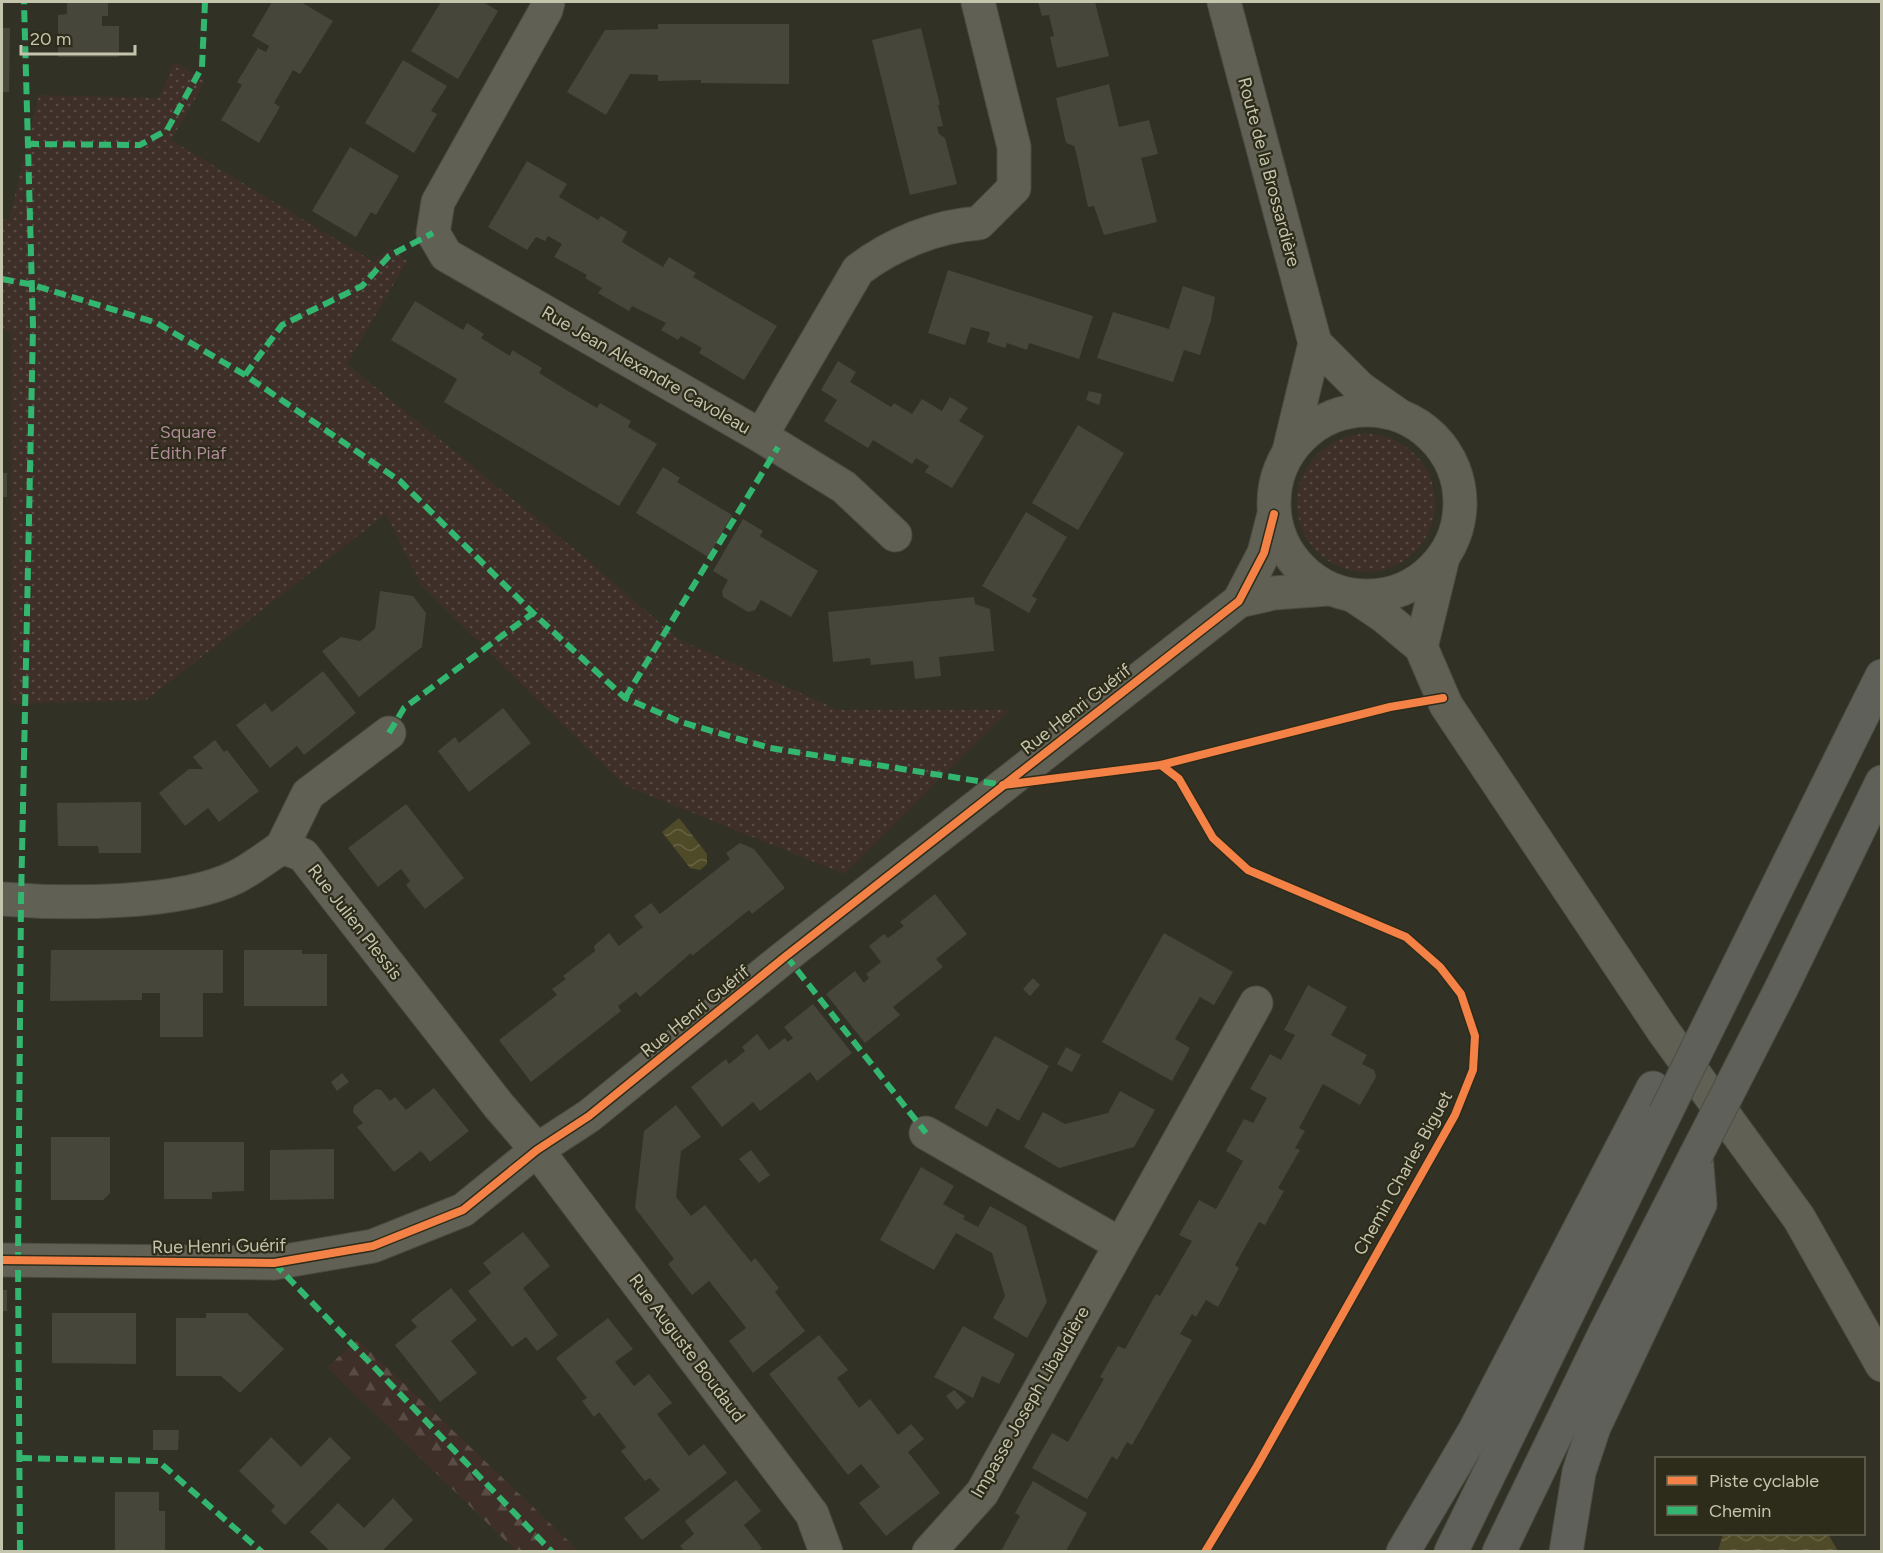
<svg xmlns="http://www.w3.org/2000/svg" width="1883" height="1553" font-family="Figtree,sans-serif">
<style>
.green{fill:url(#green-dots)}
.forest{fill:url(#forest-firs)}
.water{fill:url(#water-waves)}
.building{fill:#47463b}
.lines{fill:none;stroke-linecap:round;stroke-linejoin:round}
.street-casing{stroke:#4d4c44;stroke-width:35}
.highway-casing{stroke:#4e4d42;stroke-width:35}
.street{stroke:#606054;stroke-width:33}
.highway{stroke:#60605a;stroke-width:33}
.highway-bridge-casing{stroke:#4e4d42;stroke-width:35;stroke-linecap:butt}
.highway-bridge{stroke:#60605a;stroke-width:33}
.quiet{stroke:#33b770;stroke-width:6;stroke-dasharray:12 6;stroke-linecap:butt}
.cycleway-casing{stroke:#2d2b19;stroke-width:11}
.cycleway{stroke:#f48246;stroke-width:8}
.labels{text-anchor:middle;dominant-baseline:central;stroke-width:4.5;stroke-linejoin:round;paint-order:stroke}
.street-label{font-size:18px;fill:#c5c4ad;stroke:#2d2b19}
.park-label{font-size:18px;fill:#b08b9b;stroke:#2d2b19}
</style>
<defs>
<pattern id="green-dots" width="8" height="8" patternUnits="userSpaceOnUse" patternTransform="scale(1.5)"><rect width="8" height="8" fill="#3e3028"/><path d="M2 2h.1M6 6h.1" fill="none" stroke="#584c44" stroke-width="1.8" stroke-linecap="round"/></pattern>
<pattern id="forest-firs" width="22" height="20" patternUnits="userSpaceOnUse" patternTransform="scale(1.5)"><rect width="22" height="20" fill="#3e3028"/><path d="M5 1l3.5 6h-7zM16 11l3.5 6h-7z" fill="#584c44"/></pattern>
<pattern id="water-waves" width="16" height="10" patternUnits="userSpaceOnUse" patternTransform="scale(1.5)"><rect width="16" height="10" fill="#4f4b28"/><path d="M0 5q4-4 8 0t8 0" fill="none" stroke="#676344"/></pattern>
</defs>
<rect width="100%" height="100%" fill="#323126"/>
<g class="green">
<polygon points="175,61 205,82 171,140 374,262 389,248 407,261 347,364 589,561 678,639 839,710 1009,710 844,874 624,785 421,585 386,514 146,700 11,704 11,332 2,330 2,219 9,220 39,95 159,98"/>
<circle cx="1366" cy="503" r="69"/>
</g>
<polygon class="forest" points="358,1340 579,1551 516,1551 327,1367"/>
<g class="water">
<polygon points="679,818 707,854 707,864 700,870 690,868 662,832"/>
<polygon points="1723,1534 1828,1534 1838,1551 1718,1551"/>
</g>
<g class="building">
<polygon points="67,2 108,2 108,16 102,16 102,26 119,26 119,57 58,57 58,15 67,14"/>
<polygon points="272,2 301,2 333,21 300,74 293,70 274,103 280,107 259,143 221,120 242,85 237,82 258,48 266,52 269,46 252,36"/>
<polygon points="441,2 483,2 498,11 458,79 411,51"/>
<polygon points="1038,2 1095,2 1109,56 1057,68 1050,37 1054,36 1049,15 1042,16"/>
<polygon points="658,24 789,24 789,84 701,83 701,80 658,81 658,75 630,74 606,115 567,92 605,30 658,29"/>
<polygon points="2,28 10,28 9,92 2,92"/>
<polygon points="921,28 940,105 938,105 943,126 937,127 939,134 945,138 957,184 910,195 872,40"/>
<polygon points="403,60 447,86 431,111 437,114 414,153 365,123"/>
<polygon points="1109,84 1119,127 1149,120 1158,154 1141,158 1157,222 1104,235 1094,206 1088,207 1076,152 1074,146 1066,143 1056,98"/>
<polygon points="350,147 399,176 376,215 371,212 356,237 312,211"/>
<polygon points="527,161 567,184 559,197 598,220 601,216 627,232 622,242 663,267 669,257 696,273 693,277 777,326 744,380 699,353 702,348 681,336 678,340 661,330 666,323 632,306 629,311 598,293 602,288 585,278 587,275 554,257 562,244 548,236 545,241 536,237 527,250 488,227"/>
<polygon points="948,270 1093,316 1079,359 1029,343 1027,350 1007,343 1005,348 987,342 990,332 971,327 965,345 928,333"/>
<polygon points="1183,286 1215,297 1211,320 1200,355 1184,350 1173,382 1097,358 1113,312 1169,329"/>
<polygon points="415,301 463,330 467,323 484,334 481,338 510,356 512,350 542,368 539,373 568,391 597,408 600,403 631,421 628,427 657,444 619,506 444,402 457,379 391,340"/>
<polygon points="838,361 856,372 850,382 891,407 894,403 912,414 922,399 942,411 950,397 968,408 959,421 984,436 952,488 925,472 929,466 916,458 912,464 873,440 868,448 824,421 837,400 821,390"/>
<polygon points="1089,391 1102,394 1099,405 1086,400"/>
<polygon points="1078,425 1124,453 1078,530 1032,503"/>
<polygon points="663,467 680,478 677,482 732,515 708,557 636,513"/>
<rect x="2" y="473" width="5" height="24"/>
<polygon points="1026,512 1067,537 1032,596 1037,599 1029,613 982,586"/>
<polygon points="743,519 763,531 760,536 818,571 791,617 761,600 755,610 748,612 723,597 722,591 728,580 713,571"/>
<polygon points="380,591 413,596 426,613 422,647 359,697 322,651 341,637 360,641 375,629"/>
<polygon points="974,597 975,604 990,609 994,651 939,657 941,676 915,679 913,661 871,665 870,658 833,662 828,612"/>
<polygon points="323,671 356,713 304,755 297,746 270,768 236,725 265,703 272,712"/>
<polygon points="503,708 531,743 469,792 438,751 455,737 459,743"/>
<polygon points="215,740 224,752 227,750 259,791 219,822 208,808 185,826 159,793 189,769 203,769 193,757"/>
<polygon points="141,802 141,853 99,853 98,846 58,846 57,803"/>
<polygon points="406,804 464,878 425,909 406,885 410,881 401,869 378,887 348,848"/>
<polygon points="740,843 754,849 785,888 752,914 749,910 692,956 691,953 640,997 636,992 618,1006 621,1011 531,1082 499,1040 557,995 552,989 566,979 563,976 595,951 594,946 609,933 619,946 643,927 634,916 651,903 660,914 730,859 726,853"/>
<polygon points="935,894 967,934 936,959 943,967 893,1007 900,1015 865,1043 826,994 855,971 864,983 869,978 866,974 881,962 869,946 884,934 888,938 904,926 900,922"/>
<polygon points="1164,933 1233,972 1214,1005 1200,997 1175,1039 1190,1048 1172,1081 1102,1042"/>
<polygon points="51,950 223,950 223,993 203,993 203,1037 160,1037 160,993 142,993 142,1000 50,1001"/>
<polygon points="244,950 302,950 302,954 327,954 327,1006 244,1006"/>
<polygon points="1033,978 1040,985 1030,996 1023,989"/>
<polygon points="1308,985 1347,1007 1331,1035 1367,1055 1362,1064 1374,1070 1376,1077 1360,1105 1323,1084 1299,1128 1305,1131 1295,1148 1300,1150 1278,1188 1284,1191 1265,1225 1259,1222 1235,1265 1239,1268 1218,1307 1206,1300 1196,1317 1192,1314 1180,1334 1192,1340 1132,1445 1127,1442 1117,1460 1112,1456 1087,1499 1032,1468 1052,1433 1068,1442 1104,1379 1100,1377 1118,1346 1125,1349 1156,1294 1160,1296 1192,1241 1179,1235 1199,1200 1216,1209 1230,1184 1243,1161 1226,1151 1244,1119 1253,1123 1267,1098 1250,1089 1270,1054 1281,1060 1295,1035 1284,1030"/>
<polygon points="813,1004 852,1053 817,1081 810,1072 760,1111 753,1102 722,1127 691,1087 726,1059 729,1064 745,1051 742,1047 757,1034 769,1050 785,1038 788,1042 793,1038 784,1027"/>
<polygon points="995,1036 1049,1066 1019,1121 997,1108 987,1127 954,1108"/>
<polygon points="1066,1047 1081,1055 1072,1072 1057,1064"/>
<polygon points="342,1073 349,1082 337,1091 331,1082"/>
<polygon points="434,1088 469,1131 430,1162 421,1151 394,1172 357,1127 363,1123 353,1112 354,1106 376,1089 381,1090 390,1101 395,1097 406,1110"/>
<polygon points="1120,1091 1155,1110 1134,1147 1059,1168 1024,1147 1043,1112 1065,1124 1108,1113"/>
<polygon points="676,1105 701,1137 681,1151 676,1197 691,1216 705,1205 751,1262 755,1258 779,1288 775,1292 805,1331 753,1373 729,1341 746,1328 740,1320 709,1281 692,1295 668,1264 674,1259 635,1208 644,1131"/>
<polygon points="51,1137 110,1137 110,1193 103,1200 51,1200"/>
<polygon points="164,1142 244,1142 244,1191 212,1192 212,1199 164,1199"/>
<polygon points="334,1149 334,1199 270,1200 270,1150"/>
<polygon points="751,1150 770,1175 759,1183 739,1159"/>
<polygon points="921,1167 954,1186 943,1204 965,1216 963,1219 978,1227 990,1206 1026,1226 1047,1302 1027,1338 993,1318 1005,1296 992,1253 956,1233 934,1270 880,1240"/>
<polygon points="523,1232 550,1266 523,1288 558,1335 537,1351 526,1337 512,1347 468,1291 491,1273 483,1263"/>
<polygon points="451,1288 477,1320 451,1341 477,1373 440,1402 395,1345 417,1327 411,1320"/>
<rect x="2" y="1290" width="5" height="21"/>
<polygon points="52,1313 136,1313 136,1364 52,1363"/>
<polygon points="206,1313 247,1313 284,1349 240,1393 221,1376 176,1376 176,1318 206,1318"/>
<polygon points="608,1318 633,1349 615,1362 634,1386 649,1374 672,1403 657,1414 689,1456 704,1444 727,1473 642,1540 624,1518 660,1490 650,1478 645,1481 621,1451 626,1447 599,1412 594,1417 582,1401 587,1398 556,1358"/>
<polygon points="963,1326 1015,1354 999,1384 982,1376 973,1398 934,1377"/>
<polygon points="819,1335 848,1370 837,1378 859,1408 870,1399 898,1435 911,1424 924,1439 908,1452 940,1493 886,1536 859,1503 880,1487 861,1464 848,1475 769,1374"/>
<polygon points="954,1390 966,1402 957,1410 946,1396"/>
<polygon points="153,1430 179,1430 178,1450 153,1450"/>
<polygon points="271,1437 301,1467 330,1437 351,1458 285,1525 271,1511 275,1506 239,1471"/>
<polygon points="736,1480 761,1511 744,1525 762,1548 758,1551 685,1551 680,1546 694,1534 685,1521"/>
<polygon points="1033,1481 1087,1513 1066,1551 1001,1551 1020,1516 1015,1513"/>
<polygon points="115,1492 159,1492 159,1511 165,1511 165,1551 115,1550"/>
<polygon points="393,1498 413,1520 382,1551 330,1551 310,1532 338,1503 364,1528"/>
</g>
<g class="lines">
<defs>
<g id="street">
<path d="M548 2 546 10 438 202 433 233 446 255 761 436 858 270C892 244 936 226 979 223L1014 188V147L978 2"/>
<polyline points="1224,2 1315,343 1289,451"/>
<polyline points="1315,343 1360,388 1397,414"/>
<circle cx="1367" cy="503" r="93"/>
<polyline points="761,436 844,487 895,535"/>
<polyline points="1354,596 1385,617 1421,647 1446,705 1664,1032 1799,1218 1882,1365"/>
<polyline points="1239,601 1274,593 1328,589"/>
<polyline points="1421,647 1443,557"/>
<polyline points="282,847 308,794 389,733"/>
<path d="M2 899C64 904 180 905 236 877 252 869 267 857 282 847L303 855 499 1106 537 1150 812 1514 826 1552"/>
<polyline points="926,1133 1120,1244"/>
<polyline points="2,1260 274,1263 373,1246 463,1210 537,1150 589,1116 786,956 1239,601 1264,553 1274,514"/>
<polyline points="929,1552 982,1493 1256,1003"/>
</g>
<g id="highway">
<polyline points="1855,730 1882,676"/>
<polyline points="1781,989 1882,782"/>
<polyline points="1403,1552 1474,1432 1653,1088"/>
<polyline points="1451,1552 1665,1114"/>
<polyline points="1499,1552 1605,1333 1696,1155"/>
<polyline points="1566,1552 1579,1472 1594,1427 1700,1204 1696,1155"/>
</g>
</defs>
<use href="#street" class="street-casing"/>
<use href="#highway" class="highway-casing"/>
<use href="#street" class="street"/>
<use href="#highway" class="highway"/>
<defs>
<g id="highway-bridge">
<polyline points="1665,1114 1855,730"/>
<polyline points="1696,1155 1781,989"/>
</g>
</defs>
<use href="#highway-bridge" class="highway-bridge-casing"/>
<use href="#highway-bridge" class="highway-bridge"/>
<g class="quiet">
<polyline points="27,144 140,145 167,130 202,67 205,2"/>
<polyline points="2,279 29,284 157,323 245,375 400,481 533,613 625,698 681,722 770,748 1003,785"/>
<polyline points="245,375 282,325 362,286 389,256 433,233"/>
<polyline points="625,698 778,447"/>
<polyline points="389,733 404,708 533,613"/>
<polyline points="786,956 926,1133"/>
<polyline points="274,1263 552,1552"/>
<polyline points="20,1458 158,1461 262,1552"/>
<polyline points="20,1552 18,1261 21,901 33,327 24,2"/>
</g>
<defs>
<g id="cycleway">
<polyline points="1161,765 1179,779 1213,838 1248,870 1406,937 1440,967 1461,994 1475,1036 1473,1070 1455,1115 1257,1466 1205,1552"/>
<polyline points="1003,785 1161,765 1390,707 1443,698"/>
<polyline points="2,1260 274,1263 373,1246 463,1210 537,1150 589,1116 786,956 1239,601 1264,553 1274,514"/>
</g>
</defs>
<use href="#cycleway" class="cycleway-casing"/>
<use href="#cycleway" class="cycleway"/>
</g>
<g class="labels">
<g class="street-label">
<text transform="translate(1269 172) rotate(75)">Route de la Brossardière</text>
<text transform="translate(646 370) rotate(30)">Rue Jean Alexandre Cavoleau</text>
<text transform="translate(1076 709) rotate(-38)">Rue Henri Guérif</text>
<text transform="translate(355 922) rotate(52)">Rue Julien Plessis</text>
<text transform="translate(695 1011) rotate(-39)">Rue Henri Guérif</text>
<text transform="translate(1403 1173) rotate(-61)">Chemin Charles Biguet</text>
<text transform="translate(219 1246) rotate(-1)">Rue Henri Guérif</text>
<text transform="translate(687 1348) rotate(53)">Rue Auguste Boudaud</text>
<text transform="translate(1030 1402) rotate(-60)">Impasse Joseph Libaudière</text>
</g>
<g class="park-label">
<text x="188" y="432">Square<tspan x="188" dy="21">Édith Piaf</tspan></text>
</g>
</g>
<rect width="1883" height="1553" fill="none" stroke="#c5c4ad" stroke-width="6"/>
<rect x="1655" y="1457" width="210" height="78" fill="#2d2b19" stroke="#6a6854" stroke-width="1.5"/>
<rect x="1667" y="1476" width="30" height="9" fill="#f48246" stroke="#6a6854" stroke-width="1.5"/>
<text x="1709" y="1487" font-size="18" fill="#c5c4ad">Piste cyclable</text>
<rect x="1667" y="1506" width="30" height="9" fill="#33b770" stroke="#6a6854" stroke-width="1.5"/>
<text x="1709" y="1517" font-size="18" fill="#c5c4ad">Chemin</text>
<path d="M21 45v9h114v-9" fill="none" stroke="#c5c4ad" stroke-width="3"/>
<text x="30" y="45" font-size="18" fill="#c5c4ad" stroke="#2d2b19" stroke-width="4.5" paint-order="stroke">20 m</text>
</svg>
